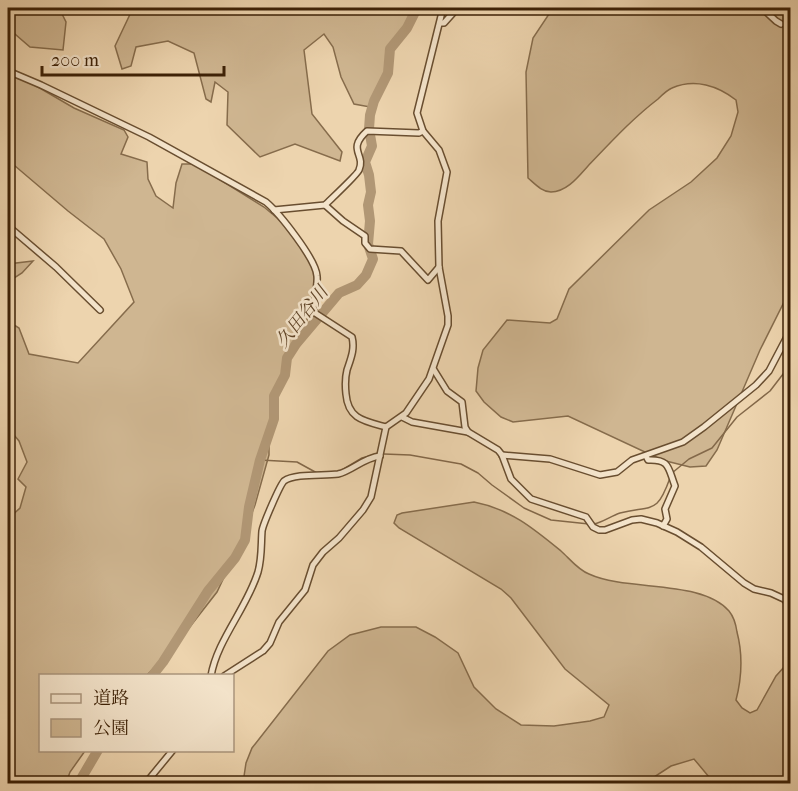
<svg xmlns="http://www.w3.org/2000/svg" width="798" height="791" font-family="'IM FELL French Canon','Noto Serif JP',serif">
	<rect width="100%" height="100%" fill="#edd4ae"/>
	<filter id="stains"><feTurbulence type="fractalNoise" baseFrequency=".00333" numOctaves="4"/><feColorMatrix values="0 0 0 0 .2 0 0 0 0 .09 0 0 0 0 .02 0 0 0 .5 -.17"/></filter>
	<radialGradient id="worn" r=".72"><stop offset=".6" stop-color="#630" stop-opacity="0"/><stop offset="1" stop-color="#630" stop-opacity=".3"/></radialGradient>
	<g fill="#cfb691" stroke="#866c4c" stroke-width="1.5">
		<polygon points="16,8 59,8 66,22 63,50 30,47 8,28"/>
		<polygon points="133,8 415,8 411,17 390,45 387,81 370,107 354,104 341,77 333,47 324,34 304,50 312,114 342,152 340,161 295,144 260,157 227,125 228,92 215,82 211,102 206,99 194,53 168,41 136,47 131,66 122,69 115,46"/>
		<path d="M553,8H790V290L760,350L717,450L706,466L690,467L662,460L568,416L513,422L501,417L484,402L476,391L478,368L483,350L507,320L550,323L557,319L569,289L649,210L691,182L717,158L731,136L738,112L736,100C718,86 695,78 672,88C667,90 662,95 658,99C632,119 611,142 588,166C579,176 567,192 551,192C542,192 535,184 528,178L526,72L533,38Z"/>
		<polygon points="8,75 26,80 74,108 124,130 128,137 121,154 147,162 148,179 156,196 173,208 176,183 182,164 195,164 264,207 289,228 314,269 315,281 305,330 289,353 283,376 271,398 272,414 269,430 269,455 255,505 242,539 217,592 171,651 147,675 40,676 40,750 85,751 70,772 66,783 8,783 8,519 20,508 26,487 18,479 27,462 19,441 8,428 8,321 19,328 29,354 78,363 134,302 121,269 104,239 68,211 8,160"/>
		<polygon points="33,261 22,273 8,282 8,264"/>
		<path d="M474,502C510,509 533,528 561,551C569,558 578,570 589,574C628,592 701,579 729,611C734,617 736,625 737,632C743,655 742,677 736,700L742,708L750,713L757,710L776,676L785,666L790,669V783H714L694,759L671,766L645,783H243L246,763L252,748L328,651L350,635L381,627H416L435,637L458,653L474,687L496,709L521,725L554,726L590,721L604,717L609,705L565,669L511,598L501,589L399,528L394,523L397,515L402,513Z"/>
	</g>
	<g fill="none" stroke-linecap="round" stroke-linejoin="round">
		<g stroke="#836849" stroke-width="1.5">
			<polyline points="384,454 410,455 461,464 478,473 492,485 524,508 551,520 589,524"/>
			<polyline points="260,460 297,462 317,473"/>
			<polyline points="342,470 362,458 373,455"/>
			<polyline points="672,473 689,459 712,448 737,417 770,391 790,365"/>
			<path d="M594,524C603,522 611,516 620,513C654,505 657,514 670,478"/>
		</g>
		<g stroke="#b19775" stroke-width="10">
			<polyline points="152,676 163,662 208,591 235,558 245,540 249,507 260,460 274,419 274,396 285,375 287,358 296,344 339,293 357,285 366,275 373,259 368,244 370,221 368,205 371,192 369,175 365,162 372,146 369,129 370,115 374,101 388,73 390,49 407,28 417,8"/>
			<polyline points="78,784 98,750"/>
		</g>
		<defs>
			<g id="minor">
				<polyline points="762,8 776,21 781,24"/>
				<polyline points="440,23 444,23 453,13 455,8"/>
				<path d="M8,71L41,85L149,137L266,202C279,213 316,259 317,276C318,286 314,298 313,309L315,313L352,337C355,349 351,358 347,370C345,378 345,385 346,394C348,419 364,421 386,427"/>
				<polyline points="325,205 343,221 365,236 365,243 370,249 401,251 428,280 439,267"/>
				<path d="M274,210L325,205C331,199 358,174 359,170C366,154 346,150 367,131L419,133L423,131"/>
				<polyline points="8,226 56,267 100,310"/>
				<polyline points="434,370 447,391 462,402 465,427 468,432"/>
				<polyline points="402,417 412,422 468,432 498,450 502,455 511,479 531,499 586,517 593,527 599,530 605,530 632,520 641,519 657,523 677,532 701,547 744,583 754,589 771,593 784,599 790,606"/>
				<polyline points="502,455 550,459 600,475 617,472 632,460 683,442 704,427 756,385 769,371 790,331"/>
				<path d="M646,456L648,460C670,459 668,468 675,486L665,509L667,519L663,526"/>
				<path d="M211,676C217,640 247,608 258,572C262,558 261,544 262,531C263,524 280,485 284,481C295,473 324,476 338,474C352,471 363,458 380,456"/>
				<polyline points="224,676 263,651 270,643 279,622 305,590 313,565 323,552 339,538 363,510 371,497 386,427 406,413 429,379 448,325 448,316 439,267 438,221 447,172 439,150 423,131 417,113 443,8"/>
				<polyline points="145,784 173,750"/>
			</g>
		</defs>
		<use href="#minor" stroke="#694e30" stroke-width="8"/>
		<use href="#minor" stroke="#f3e3ca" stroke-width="5"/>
	</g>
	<g text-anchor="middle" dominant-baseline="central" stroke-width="5" stroke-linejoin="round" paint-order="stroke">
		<g font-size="18" font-style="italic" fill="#604427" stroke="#f3e3ca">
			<text transform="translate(302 317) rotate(-52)">久田谷川</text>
		</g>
	</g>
	<rect width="798" height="791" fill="none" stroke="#edd4ae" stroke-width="30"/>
	<rect x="9" y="9" width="780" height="773" fill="none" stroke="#3d2106" stroke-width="3"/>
	<rect x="15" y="15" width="768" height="761" fill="none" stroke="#3d2106" stroke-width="1.5"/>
	<rect x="39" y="674" width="195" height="78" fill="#f3e3ca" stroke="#aa957c" stroke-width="1.5"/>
	<rect x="51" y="694" width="30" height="9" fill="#f3e3ca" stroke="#aa957c" stroke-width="1.5"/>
	<text x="93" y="704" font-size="18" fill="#3d2106">道路</text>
	<rect x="51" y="719" width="30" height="18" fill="#cfb691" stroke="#aa957c" stroke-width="1.5"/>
	<text x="93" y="734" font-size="18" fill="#3d2106">公園</text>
	<path d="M42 66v9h182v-9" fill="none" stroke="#3d2106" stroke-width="3"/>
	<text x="51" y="66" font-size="18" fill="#3d2106" stroke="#f3e3ca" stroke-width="4.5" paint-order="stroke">200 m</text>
	<rect width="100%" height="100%" filter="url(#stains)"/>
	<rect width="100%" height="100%" fill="url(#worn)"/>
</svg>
